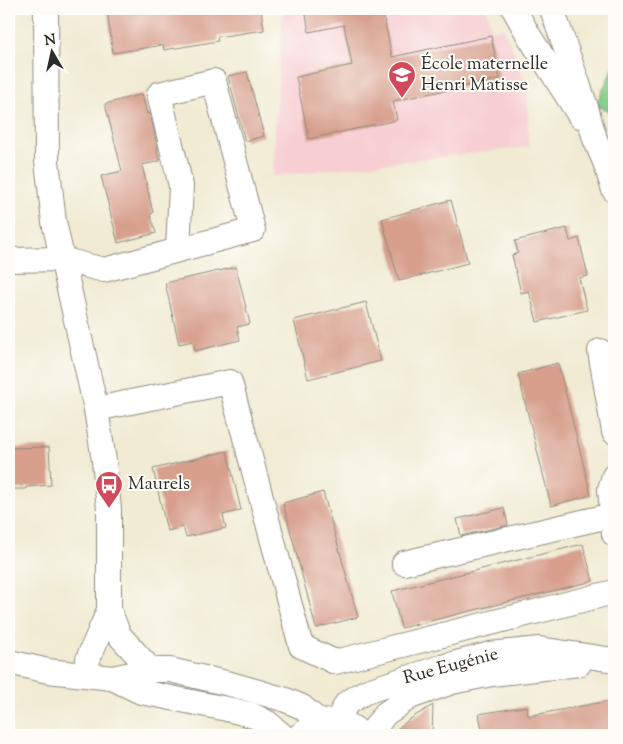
<svg xmlns="http://www.w3.org/2000/svg" width="623" height="744" font-family="'Sorts Mill Goudy',serif">
	<rect width="100%" height="100%" fill="#fdfcf7"/>
	<filter id="ink" filterUnits="userSpaceOnUse"><feTurbulence type="fractalNoise" baseFrequency=".02" numOctaves="2"/><feDisplacementMap in="SourceGraphic" scale="10" xChannelSelector="R" yChannelSelector="G"/><feConvolveMatrix kernelMatrix="1 2 1 2 8 2 1 2 1" color-interpolation-filters="sRGB"/></filter>
	<filter id="wash" filterUnits="userSpaceOnUse"><feTurbulence type="fractalNoise" baseFrequency=".0096" numOctaves="4" result="noise"/><feDisplacementMap in="SourceGraphic" scale="20" xChannelSelector="R" yChannelSelector="G"/><feGaussianBlur stdDeviation="1.12" result="paint"/><feColorMatrix in="noise" values="0 0 0 0 0 0 0 0 0 0 0 0 0 0 0 0 0 1.4 0 .05"/><feComposite in="paint" operator="in"/></filter>
	<g filter="url(#wash)">
		<rect width="100%" height="100%" fill="#f1ebd3"/>
		<polygon fill="#f7cfd3" points="283,9 487,9 491,30 504,28 527,85 529,147 273,176 276,112"/>
		<polygon fill="#81cc89" stroke="#567c5a" points="614,66 614,113 596,105"/>
		<g id="blocks">
			<g fill="#d79f8c">
				<polygon points="107,9 261,9 264,30 217,37 218,41 164,50 163,45 113,53"/>
				<polygon points="305,9 382,9 392,57 491,36 500,79 393,101 397,120 309,139 296,77 352,65 344,25 309,32"/>
				<polygon points="247,72 264,136 245,141 228,76"/>
				<polygon points="142,94 147,114 150,113 158,150 157,151 160,161 142,165 153,213 150,214 156,233 118,243 101,176 122,171 105,104"/>
				<polygon points="451,200 468,263 399,281 382,219"/>
				<polygon points="567,228 570,241 579,238 588,276 579,278 587,310 537,322 529,291 521,293 512,255 518,253 515,241"/>
				<polygon points="236,267 250,324 237,327 240,340 195,351 193,341 179,344 165,283"/>
				<polygon points="366,302 381,361 308,379 294,320"/>
				<polygon points="558,363 591,495 551,506 518,374"/>
				<polygon points="49,447 51,485 26,487 26,489 9,489 9,448"/>
				<polygon points="227,451 241,510 223,515 226,528 186,537 183,527 167,531 153,469"/>
				<polygon points="323,492 358,617 316,628 283,503"/>
				<polygon points="504,508 508,525 461,536 457,519"/>
				<polygon points="583,544 593,581 401,628 392,591"/>
				<polygon points="614,700 614,735 483,735 479,714 527,706 528,716"/>
				<polygon points="433,705 432,735 389,735 410,719"/>
			</g>
		</g>
	</g>
	<g filter="url(#ink)">
		<use href="#blocks" fill-opacity="0" stroke="#8e8b7f" stroke-width="1"/>
		<g fill="none" stroke-linecap="round" stroke-linejoin="round">
			<defs>
				<g id="minor">
					<polyline points="46,9 47,161 54,222 96,409 104,461 109,509 109,610 88,659 86,675"/>
					<polyline points="514,9 529,36 580,116"/>
					<polyline points="552,9 585,104 595,139 605,162 614,190"/>
					<polyline points="9,260 61,259 104,270 253,230 214,81 159,94 181,186 178,250"/>
					<polyline points="600,351 614,432"/>
					<polyline points="96,409 230,382 301,646 335,662 614,592"/>
					<polyline points="614,476 610,489 614,534"/>
					<polyline points="404,563 613,515"/>
					<polyline points="109,610 119,635 151,670"/>
					<polyline points="9,662 48,671 112,678 151,670 170,670 234,685 286,700 302,707 321,723"/>
					<polyline points="112,678 141,692 227,709 252,715 268,723 282,735"/>
					<polyline points="336,722 347,703 365,692 441,667 490,654 539,649 614,660"/>
					<path d="M300,735C321,718 341,715 362,735"/>
					<polyline points="370,735 385,714 410,697 452,682 492,674 579,664"/>
				</g>
			</defs>
			<use href="#minor" stroke="#8e8b7f" stroke-width="26"/>
			<use href="#minor" stroke="#fff" stroke-width="24"/>
		</g>
	</g>
	<defs>
		<symbol id="school-pin" viewBox="-11 -11 22 30"><path d="M0 17L-7.5 6A9.5 9.5 0 1 1 7.5 6Z" fill="#d1495b" stroke="#fdfcf7"/><path d="M0-5L7-2L0 1L-7-2ZM-4 1L0 2.5L4 1V4Q0 6-4 4Z" fill="#fff"/></symbol>
		<symbol id="bus-pin" viewBox="-11 -11 22 30"><path d="M0 17L-7.5 6A9.5 9.5 0 1 1 7.5 6Z" fill="#d1495b" stroke="#fdfcf7"/><path d="M-5-6H5V4H4V6H2V4H-2V6H-4V4H-5ZM-3.5-4V0h7V-4ZM-3.5 1.2v1.5H-2V1.2ZM2 1.2v1.5H3.5V1.2Z" fill="#fff"/></symbol>
	</defs>
	<g fill-rule="evenodd">
		<use href="#school-pin" x="386" y="59" width="32" height="43"/>
		<use href="#bus-pin" x="93" y="469" width="32" height="43"/>
	</g>
	<g text-anchor="middle" dominant-baseline="central" stroke-width="4" stroke-linejoin="round" paint-order="stroke">
		<g font-size="18" fill="#2b2b2b" stroke="#fdfcf7" text-anchor="start">
			<text x="421" y="65">École maternelle<tspan x="421" dy="21">Henri Matisse</tspan></text>
			<text x="128" y="485">Maurels</text>
		</g>
		<g font-size="18" fill="#2b2b2b" stroke="#fdfcf7">
			<text transform="translate(451 667) rotate(-15)">Rue Eugénie</text>
		</g>
	</g>
	<rect width="623" height="744" fill="none" stroke="#fdfcf7" stroke-width="30"/>
	<g transform="translate(52 52) rotate(351)" stroke="#fdfcf7" stroke-width="4" paint-order="stroke">
	<path d="M0-4L9 19L0 12L-9 19Z" fill="#2b2b2b"/>
	<text y="-8" font-size="14" font-weight="bold" text-anchor="middle" fill="#2b2b2b">N</text>
	</g>
</svg>
